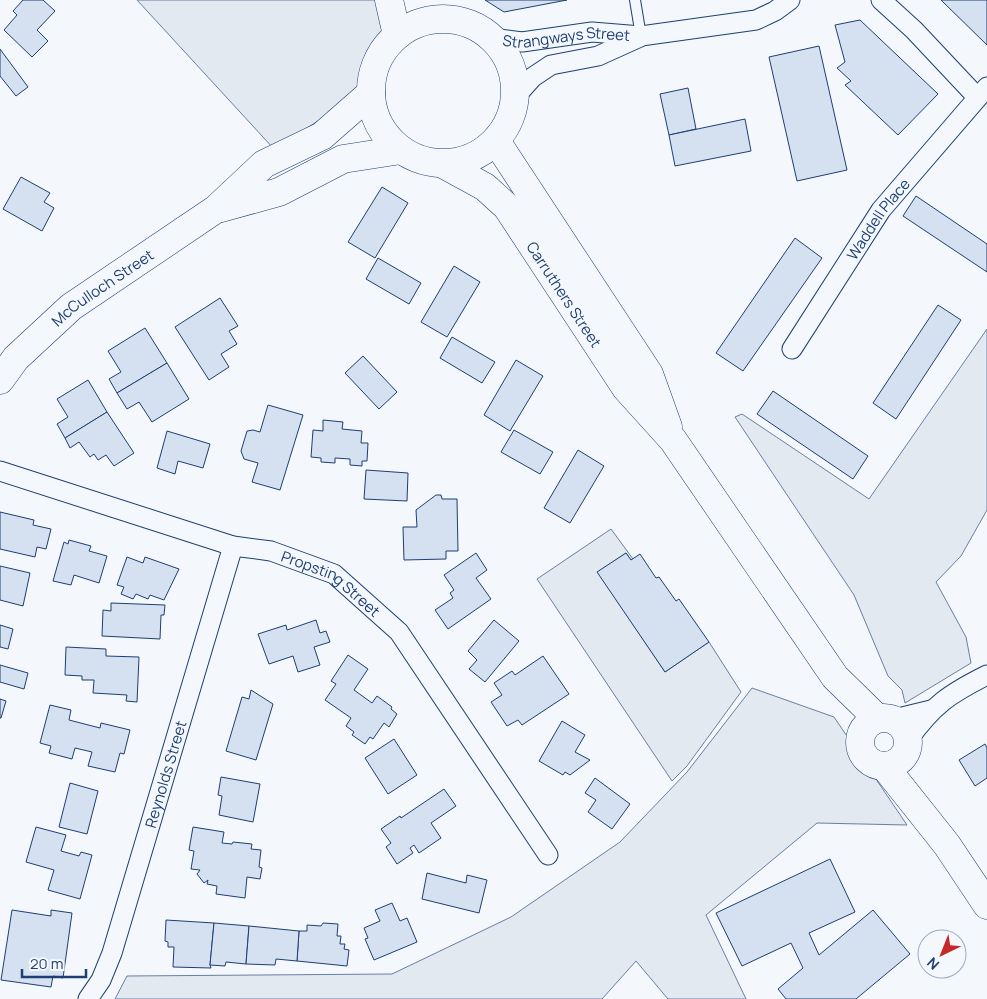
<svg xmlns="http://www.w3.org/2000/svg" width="987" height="999" font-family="Manrope,sans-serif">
	<rect width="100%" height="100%" fill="#f4f7fb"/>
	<g fill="#e3e9f0" stroke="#687fa3">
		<polygon points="137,0 377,0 383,31 360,94 274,149"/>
		<polygon points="987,329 987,510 961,556 936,582 966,637 971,663 905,703 902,690 888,676 854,595 735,417 742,414 869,499"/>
		<polygon points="611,529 633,559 631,560 626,553 598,572 665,672 709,642 741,692 687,766 672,781 537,579"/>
		<polygon points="752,688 834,717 907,825 817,823 706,915 746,999 668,999 636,961 602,999 115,999 127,976 392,974 511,917 620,842 687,772"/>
	</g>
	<g fill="#d5e0f0" stroke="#1d3f73">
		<polygon points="23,0 43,0 55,11 37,30 48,41 32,57 4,30 17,15 13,11"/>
		<polygon points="485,0 567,0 504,12"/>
		<polygon points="941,0 987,0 987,45"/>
		<polygon points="860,20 938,94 898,135 845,85 851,81 837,68 845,62 835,25"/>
		<polygon points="819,46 847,170 797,181 769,57"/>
		<polygon points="0,49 28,87 16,96 0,76"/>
		<polygon points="688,88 696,129 669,135 660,94"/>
		<polygon points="745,119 751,151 675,166 669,135"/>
		<polygon points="21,177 50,193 44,202 54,208 42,231 3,209"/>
		<polygon points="382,187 408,203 375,258 348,242"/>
		<polygon points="916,196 987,244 987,272 903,216"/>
		<polygon points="795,238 822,258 743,371 716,353"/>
		<polygon points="378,258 421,283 409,304 366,279"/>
		<polygon points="454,266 480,282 447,337 421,322"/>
		<polygon points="220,298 238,326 229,331 237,344 221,354 229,367 209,380 175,327"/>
		<polygon points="938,305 961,320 896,419 873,403"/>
		<polygon points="145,328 167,363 117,393 109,379 121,372 108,351"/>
		<polygon points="452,337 495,362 482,383 440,358"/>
		<polygon points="363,356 397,392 379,409 345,373"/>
		<polygon points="516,360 543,376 510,431 484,415"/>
		<polygon points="167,363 189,399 152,422 139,402 127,409 117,393"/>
		<polygon points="88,380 107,412 65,438 57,424 68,417 57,399"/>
		<polygon points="773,391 868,456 853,479 757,414"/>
		<polygon points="268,405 303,415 280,490 252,482 258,463 244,459 241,451 247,431 253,430 260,432"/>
		<polygon points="107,412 134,453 114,466 106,455 98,460 94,454 90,457 79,442 70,448 65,438"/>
		<polygon points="323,420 343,422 342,429 362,431 361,443 368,443 367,461 362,461 362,466 350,465 350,459 335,458 335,463 321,462 321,458 311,457 313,430 323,431"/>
		<polygon points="514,430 553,452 540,474 501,452"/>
		<polygon points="167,431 210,444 203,468 178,461 175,474 157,468"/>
		<polygon points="578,450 604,466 570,523 544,508"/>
		<polygon points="366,470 408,473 407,501 364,499"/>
		<polygon points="436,495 441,495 442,499 457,499 458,551 446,551 446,559 404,560 403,527 417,527 416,510"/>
		<polygon points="0,512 34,520 33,525 51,529 46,549 37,547 35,557 0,549"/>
		<polygon points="69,540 91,546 89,551 107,556 99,583 74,575 71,585 53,581 64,542 68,544"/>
		<polygon points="476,553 487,570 476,578 491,599 448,629 435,610 453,598 450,593 454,590 444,575"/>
		<polygon points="626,553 631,560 640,554 656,578 659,577 676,601 679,599 709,642 665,672 597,572"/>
		<polygon points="127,557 143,563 145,557 179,569 164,600 150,595 148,599 136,594 133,599 121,594 124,587 117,585"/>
		<polygon points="0,566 30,573 23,606 0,600"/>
		<polygon points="111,603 165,605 164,615 161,615 160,639 102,636 103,610 111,611"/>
		<polygon points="316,620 320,633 326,631 330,642 314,647 320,665 298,672 293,656 269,664 258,634 286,625 287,630"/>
		<polygon points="494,620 519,641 485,682 469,669 477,660 468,651"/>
		<polygon points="0,625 13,629 8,649 0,647"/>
		<polygon points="66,647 106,649 106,656 139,657 137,702 126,701 127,695 93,693 94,680 82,680 82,676 65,675"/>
		<polygon points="348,655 368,669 354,690 372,703 377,696 392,707 391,709 397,714 389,727 384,723 373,739 370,737 365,744 352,735 354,732 346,726 351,718 325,700 336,684 331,681"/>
		<polygon points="543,656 569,694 522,725 518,720 507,726 491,702 502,695 494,683 512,671 515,675"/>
		<polygon points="0,665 28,673 24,689 0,682"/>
		<polygon points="251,690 273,704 256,760 226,751 242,697 249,699"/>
		<polygon points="0,699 6,701 1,718 0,718"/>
		<polygon points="50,705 71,710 69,720 100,728 101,723 130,730 124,754 120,753 115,772 88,766 92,752 75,748 72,759 49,753 51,746 40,743"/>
		<polygon points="562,721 585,735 575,752 590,760 570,775 565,772 563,775 539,761"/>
		<polygon points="394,739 417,775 388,794 365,758"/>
		<polygon points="985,744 987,748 987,778 975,786 959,760"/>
		<polygon points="221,777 260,784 253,822 219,815 222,796 218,795"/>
		<polygon points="595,778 630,804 612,829 588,812 596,800 585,793"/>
		<polygon points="70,783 98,791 87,834 59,827"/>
		<polygon points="444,789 456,806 431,823 441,838 419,853 414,845 410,848 413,853 397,864 386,847 391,843 381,829 400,816 401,818"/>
		<polygon points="36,827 66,835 61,851 79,856 81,852 92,855 80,899 48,890 54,870 26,862"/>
		<polygon points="193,827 224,832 222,843 232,844 233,842 252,844 251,849 261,850 259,867 262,868 260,879 247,877 245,898 216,894 217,886 207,884 208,880 204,883 197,874 200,870 191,869 194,851 189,850"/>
		<polygon points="830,859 855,912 809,933 819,955 873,910 910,954 856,999 786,999 778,989 803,968 791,943 742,966 716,913"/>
		<polygon points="427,873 466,883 467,875 487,880 479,913 422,899"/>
		<polygon points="392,903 400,921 407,918 417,942 374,960 365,939 368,938 364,928 380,921 375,910"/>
		<polygon points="12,910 51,916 51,910 72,913 63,978 53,976 51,987 1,980"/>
		<polygon points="166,920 214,923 210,965 211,968 173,967 174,947 168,947 168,942 165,941"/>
		<polygon points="214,923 249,926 246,964 226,962 225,966 210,965"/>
		<polygon points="323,923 338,924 337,936 341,936 340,944 345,944 344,949 349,950 347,966 297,961 299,931 307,931 307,925 321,926"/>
		<polygon points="249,926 299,931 297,961 276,959 275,965 246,964"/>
	</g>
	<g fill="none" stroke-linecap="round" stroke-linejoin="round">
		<defs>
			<polyline id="lane" points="635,0 641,36"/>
			<g id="street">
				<polyline points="881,0 914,30 977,97"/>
				<path id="s1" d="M491,38L522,42L592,32L641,36L756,20L775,11L790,0"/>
				<polyline points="516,96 533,77 551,65 598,56 640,37"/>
				<path id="s2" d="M792,349L881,210L987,87"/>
				<path id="s3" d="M0,471L233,546L271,551L334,574L399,632L548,855"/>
				<polyline points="894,719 931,710"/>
				<path d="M908,740C933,705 949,694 987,675"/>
				<path id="s4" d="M88,999L101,980L112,953L233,546"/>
			</g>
			<g id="secondary">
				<polyline points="389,0 397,35"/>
				<circle cx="443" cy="91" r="72"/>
				<polyline points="496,141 649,374 668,427"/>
				<path id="s5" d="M443,164L485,187L507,207L626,388L673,440L835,677L877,718"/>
				<polyline points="221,208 279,192 343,159 401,150"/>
				<path id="s6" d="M0,380L16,358L71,307L216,209L264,164L322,136L371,93"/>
				<circle cx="884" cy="742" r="24"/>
				<polyline points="885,767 947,845 987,905"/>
			</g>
		</defs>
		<use href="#lane" stroke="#1d3f73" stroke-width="12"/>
		<use href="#street" stroke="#1d3f73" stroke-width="21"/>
		<use href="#secondary" stroke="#1d3f73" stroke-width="29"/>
		<use href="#lane" stroke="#f4f7fb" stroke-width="10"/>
		<use href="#street" stroke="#f4f7fb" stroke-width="19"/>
		<use href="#secondary" stroke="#f4f7fb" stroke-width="28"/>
	</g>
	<g text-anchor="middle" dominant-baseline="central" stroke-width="4" stroke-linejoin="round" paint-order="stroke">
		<g font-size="15" fill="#1d3f73" stroke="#f4f7fb">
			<text stroke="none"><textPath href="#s1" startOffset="76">Strangways Street</textPath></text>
			<text stroke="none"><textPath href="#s2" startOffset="156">Waddell Place</textPath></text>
			<text stroke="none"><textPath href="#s6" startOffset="139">McCulloch Street</textPath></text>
			<text stroke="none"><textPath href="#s5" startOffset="182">Carruthers Street</textPath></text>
			<text stroke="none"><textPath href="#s3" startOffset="352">Propsting Street</textPath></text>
			<text stroke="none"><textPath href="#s4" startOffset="239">Reynolds Street</textPath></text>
		</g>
	</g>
	<g transform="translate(942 954) rotate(223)"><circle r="24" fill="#f4f7fb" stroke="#9eadc5"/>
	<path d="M0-4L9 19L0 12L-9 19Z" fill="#c62828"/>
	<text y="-8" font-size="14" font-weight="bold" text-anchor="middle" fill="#1d3f73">N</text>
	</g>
	<path d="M22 969v8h64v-8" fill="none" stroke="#1d3f73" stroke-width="2.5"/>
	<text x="30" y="969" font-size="15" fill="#1d3f73" stroke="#f4f7fb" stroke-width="4" paint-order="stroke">20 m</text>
</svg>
